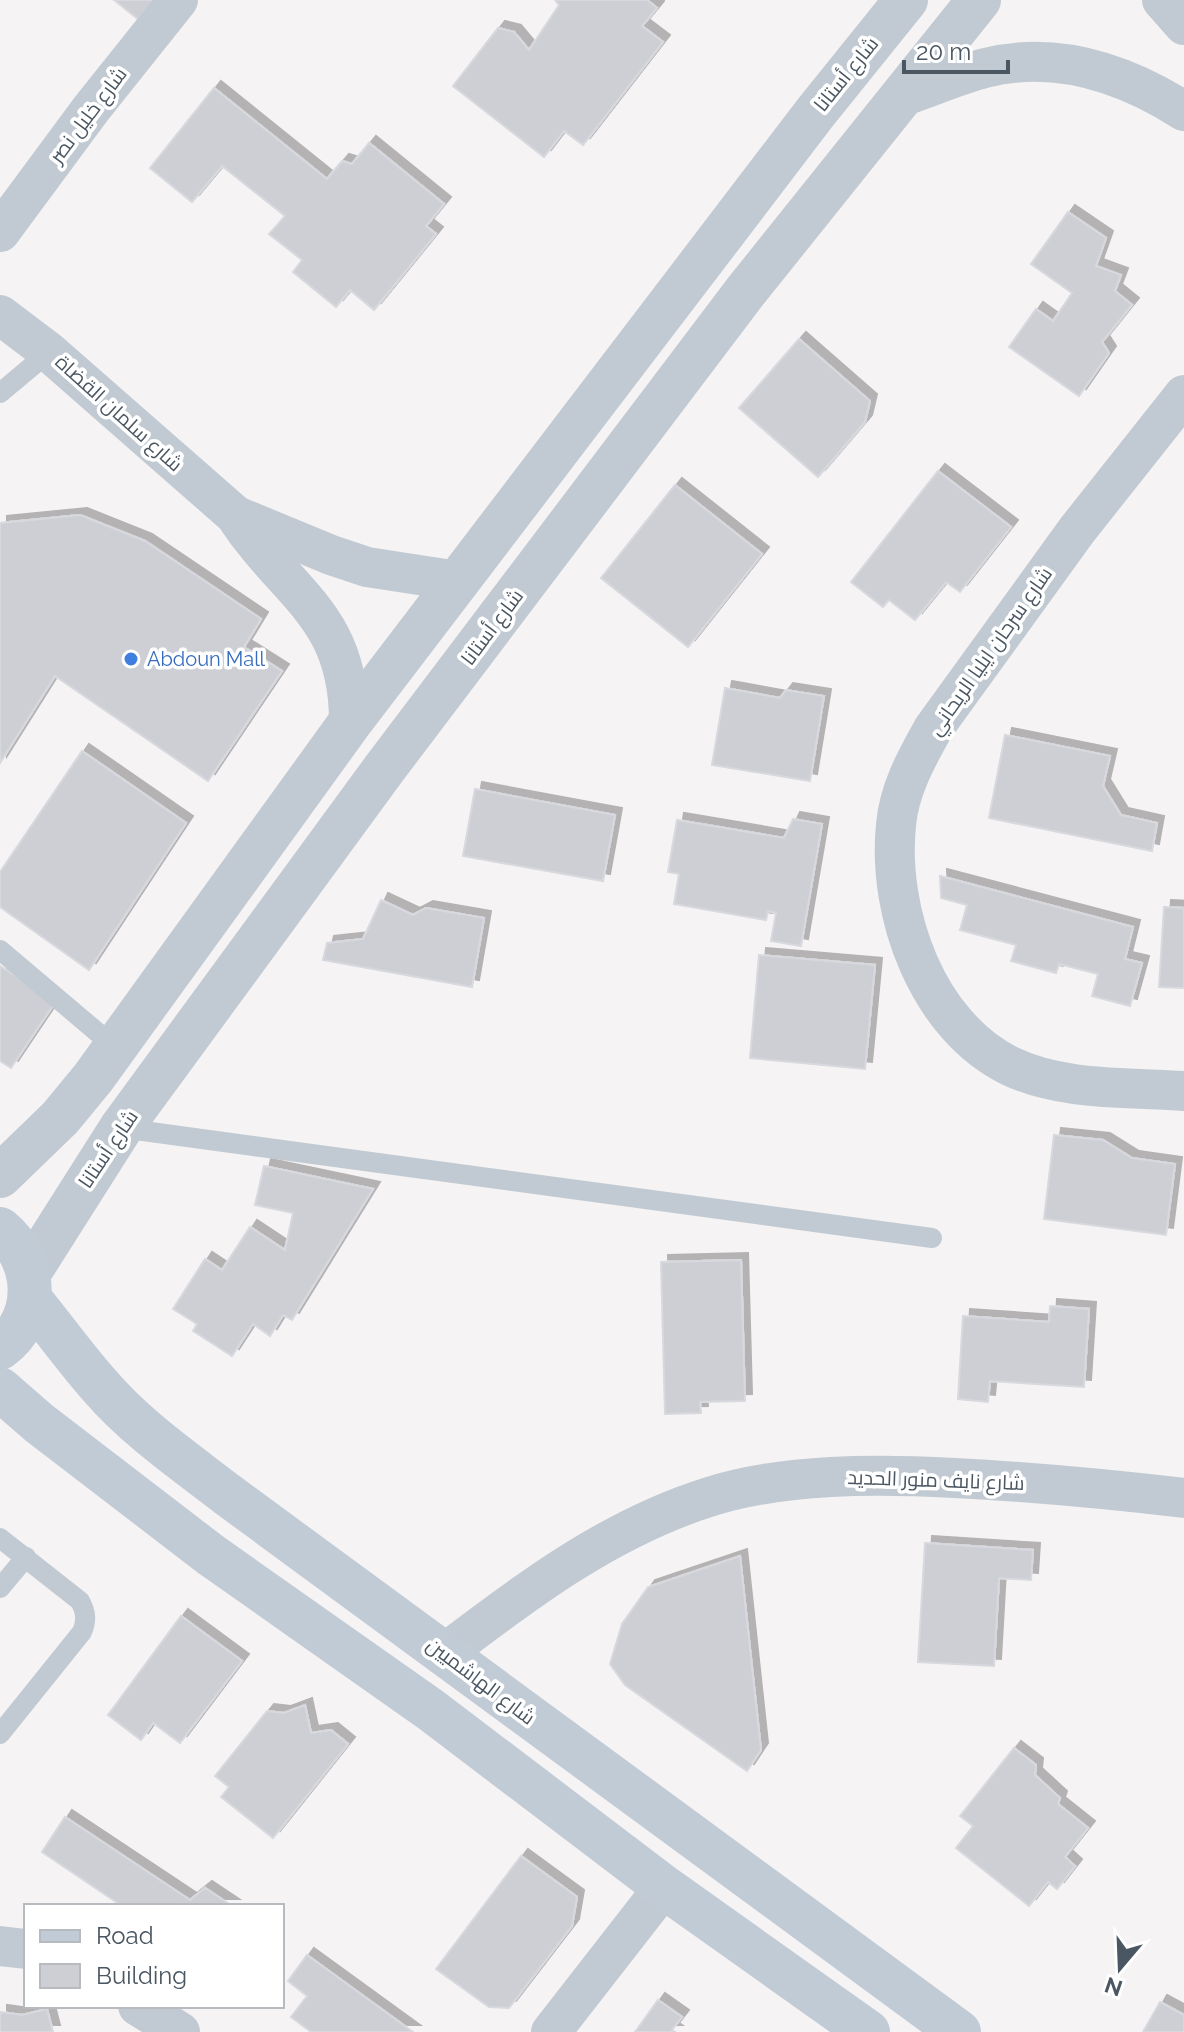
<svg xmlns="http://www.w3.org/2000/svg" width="1184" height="2032" font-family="Raleway,Cairo,sans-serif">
	<defs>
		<filter id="shadow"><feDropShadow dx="7" dy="-7" stdDeviation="0" flood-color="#0004"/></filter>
	</defs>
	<rect width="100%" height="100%" fill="#f5f3f3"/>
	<g fill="#cdcfd5" stroke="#d7d9de" stroke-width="2" filter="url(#shadow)">
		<polygon points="114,0 154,0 138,19"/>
		<polygon points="555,0 647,0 657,8 642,26 663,42 583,145 564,131 544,157 453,86 498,28 514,32 529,50 559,5"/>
		<polygon points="214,88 327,179 342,161 352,164 369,143 444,204 426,226 436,234 374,310 350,290 336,307 293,272 302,260 269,234 285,216 222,166 192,202 150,168"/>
		<polygon points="1068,212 1106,238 1096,266 1121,275 1115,291 1132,305 1102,342 1109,353 1079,396 1009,347 1036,309 1053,321 1072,293 1031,264"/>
		<polygon points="799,339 870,401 865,422 818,477 739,408"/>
		<polygon points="938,471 1011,527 960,592 946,582 915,620 889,600 883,607 851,582"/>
		<polygon points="675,485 762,554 688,647 601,578"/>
		<polygon points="80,515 145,541 261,619 244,647 282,671 208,781 55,676 0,763 0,523"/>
		<polygon points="725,688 780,698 786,690 824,696 810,781 712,765"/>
		<polygon points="1005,735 1110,756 1103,786 1121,815 1157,823 1152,851 989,818"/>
		<polygon points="82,751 186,823 89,970 0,907 0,872"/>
		<polygon points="475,789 615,815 603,881 463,856"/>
		<polygon points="793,819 822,824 801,946 771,941 776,913 768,911 766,920 674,904 679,874 668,872 677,820 784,838"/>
		<polygon points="940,876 1133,927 1125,959 1142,963 1130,1006 1092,996 1098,974 1059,964 1056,973 1011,961 1016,945 960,930 967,905 941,898"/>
		<polygon points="381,900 413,915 426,908 484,918 472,987 323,960 327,943 363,939"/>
		<polygon points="1164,907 1184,908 1184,988 1159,987"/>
		<polygon points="759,955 875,965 865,1069 750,1058"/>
		<polygon points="0,966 56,1001 11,1068 0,1061"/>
		<polygon points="1054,1135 1103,1140 1132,1158 1175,1164 1166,1235 1044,1219"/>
		<polygon points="264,1166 373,1189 292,1320 283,1315 270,1336 253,1324 232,1356 193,1331 197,1324 173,1309 205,1259 222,1270 250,1227 285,1250 293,1213 255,1205"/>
		<polygon points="741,1260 745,1401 700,1402 701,1413 665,1414 661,1262"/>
		<polygon points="1050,1306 1089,1309 1084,1387 990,1381 988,1402 958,1399 963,1316 1049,1322"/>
		<polygon points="925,1543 1033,1550 1031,1580 999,1578 994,1666 918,1662"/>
		<polygon points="740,1556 761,1750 747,1771 625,1685 610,1664 622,1624 648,1587"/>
		<polygon points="181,1616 242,1661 180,1743 153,1723 141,1740 108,1715"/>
		<polygon points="305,1705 311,1733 331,1730 348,1744 273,1838 221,1797 229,1787 215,1776 267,1711 284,1713"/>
		<polygon points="1014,1748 1036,1765 1035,1775 1060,1798 1058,1804 1088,1828 1065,1857 1075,1866 1057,1889 1048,1882 1029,1906 956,1848 973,1826 960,1816"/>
		<polygon points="65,1817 190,1900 205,1888 232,1906 122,1906 42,1852"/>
		<polygon points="521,1856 577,1897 572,1926 509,2008 489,2007 436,1969"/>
		<polygon points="307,1955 413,2032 311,2032 291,2017 307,1996 288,1981"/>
		<polygon points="658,2000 682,2017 672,2030 675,2032 635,2032"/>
		<polygon points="1160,2002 1184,2015 1184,2032 1143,2032"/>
		<polygon points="47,2009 53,2032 0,2032 0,2012 22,2015"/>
	</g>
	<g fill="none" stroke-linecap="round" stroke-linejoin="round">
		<g stroke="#c1cad2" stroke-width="20">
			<polyline points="0,393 49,352"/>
			<polyline points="0,950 116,1048"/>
			<polyline points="121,1128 932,1238"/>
			<path d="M0,1538L80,1601C86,1612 87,1620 82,1632L0,1734"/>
			<polyline points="0,1588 26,1557"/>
		</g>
		<g stroke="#c1cad2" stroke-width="40">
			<polyline points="1162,0 1184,25"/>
			<path d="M904,96C931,87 958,75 985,68C1056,50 1124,73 1184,111"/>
			<polyline points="0,232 91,109 178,0"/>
			<path d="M0,315L49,352L235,515C287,595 350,614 349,724"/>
			<path d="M1184,395L1077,530L933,729C916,759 899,790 896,825C887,913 927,1025 1010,1066C1061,1091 1128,1087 1184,1091"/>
			<polyline points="239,517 331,555 367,567 458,581"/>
			<path d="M445,1653C526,1591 610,1528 709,1497C784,1473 877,1474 955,1478C1032,1482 1108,1489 1184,1498"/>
			<polyline points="0,1946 26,1949"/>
			<polyline points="138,2006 180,2032"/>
			<polyline points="551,2032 664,1887"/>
		</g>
		<g stroke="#c1cad2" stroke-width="44">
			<polyline points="0,1176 60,1118 93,1078 349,724 815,113 906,0"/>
			<polyline points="29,1273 121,1128 384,769 745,292 979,0"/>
		</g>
		<g stroke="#c1cbd6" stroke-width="44">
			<path d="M0,1229C38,1260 41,1318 0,1348"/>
			<path d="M30,1299C54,1328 75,1358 100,1386C136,1428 184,1461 228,1495L959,2032"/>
			<polyline points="0,1389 39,1423 211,1555 431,1710 664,1887 868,2032"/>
		</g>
	</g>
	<circle fill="#3f7fe0" stroke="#fff" stroke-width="3" cx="131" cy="659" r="8"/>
	<g text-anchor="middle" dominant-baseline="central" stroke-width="7" stroke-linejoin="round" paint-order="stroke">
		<g font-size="20" fill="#4a5661" stroke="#fff">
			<text transform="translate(846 74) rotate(-51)">شارع أستانا</text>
			<text transform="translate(88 115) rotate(-53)">شارع خليل نصر</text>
			<text transform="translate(119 413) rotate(42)">شارع سلمان القضاة</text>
			<text transform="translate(492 627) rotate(-53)">شارع أستانا</text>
			<text transform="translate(990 651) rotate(-55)">شارع سرحان ايليا الريحاني</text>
			<text transform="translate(108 1149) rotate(-56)">شارع أستانا</text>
			<text transform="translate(936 1480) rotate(2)">شارع نايف منور الحديد</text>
			<text transform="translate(481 1681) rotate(37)">شارع الهاشميين</text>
		</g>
		<g font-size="20" fill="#366cbe" stroke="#fff" text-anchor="start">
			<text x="147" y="659">Abdoun Mall</text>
		</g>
	</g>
	<rect x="24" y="1904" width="260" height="104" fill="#ffffff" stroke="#b7bbc0" stroke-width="2"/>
	<rect x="40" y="1930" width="40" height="12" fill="#c1cbd6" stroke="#b7bbc0" stroke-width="2"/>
	<text x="96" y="1944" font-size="24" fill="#4a5661">Road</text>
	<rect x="40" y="1964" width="40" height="24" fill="#cdcfd5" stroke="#b7bbc0" stroke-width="2"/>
	<text x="96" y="1984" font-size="24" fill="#4a5661">Building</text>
	<g transform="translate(1120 1968) rotate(199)" stroke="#ffffff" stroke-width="6" paint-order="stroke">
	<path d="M0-6L14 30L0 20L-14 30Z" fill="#4a5661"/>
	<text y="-12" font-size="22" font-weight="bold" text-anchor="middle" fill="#4a5661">N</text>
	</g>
	<path d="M904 60v12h104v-12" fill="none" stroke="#4a5661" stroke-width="4"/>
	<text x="916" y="60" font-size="24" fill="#4a5661" stroke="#ffffff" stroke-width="6" paint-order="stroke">20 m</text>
</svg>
